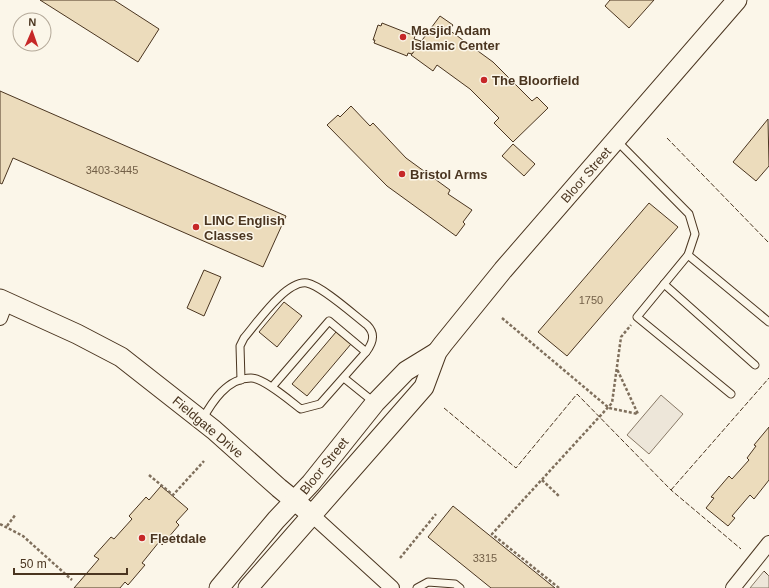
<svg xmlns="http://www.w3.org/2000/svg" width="769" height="588" font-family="Arial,sans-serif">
	<rect width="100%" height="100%" fill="#fbf6e9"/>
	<g fill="#ede6d9" stroke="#887966">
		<polygon points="661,395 683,414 649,454 627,435"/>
		<polygon points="764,571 769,576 769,588 750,588"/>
	</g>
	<g fill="#ecdcbc" stroke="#4a3520">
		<polygon points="40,0 114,0 159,29 138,62"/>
		<polygon points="610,0 654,0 629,28 605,6"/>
		<polygon points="440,16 453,25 449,30 493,62 532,101 537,97 548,108 513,142 494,123 499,118 470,89 437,65 433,71 411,55"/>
		<polygon points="382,23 415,36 414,39 421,41 412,54 408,53 407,56 374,43 375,40 373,40 378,25 381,26"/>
		<polygon points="0,91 286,216 263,267 13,158 2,184 0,183"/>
		<polygon points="351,106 370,126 373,123 406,158 450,190 448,194 472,210 463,222 465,224 456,236 387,186 327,125 338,115 340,117"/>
		<polygon points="768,119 769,166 756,181 733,162"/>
		<polygon points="513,144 535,164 524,176 502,156"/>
		<polygon points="649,203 678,227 567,356 538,332"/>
		<polygon points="204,270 221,277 204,316 187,308"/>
		<polygon points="284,302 302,316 277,347 259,332"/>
		<polygon points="336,332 351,344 307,396 292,384"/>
		<polygon points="769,427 769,480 754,499 750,495 732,516 735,518 728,526 706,508 714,498 711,497 729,476 732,479 749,460 747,458 756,446 754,445"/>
		<polygon points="161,486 188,509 176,522 179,525 162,545 159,542 142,563 145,565 128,585 125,582 120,588 74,588 99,559 94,556 111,537 114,539 132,519 129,516 146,497 149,500"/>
		<polygon points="453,506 555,588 491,588 428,537"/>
	</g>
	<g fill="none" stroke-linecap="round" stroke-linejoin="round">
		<defs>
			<g id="lane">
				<polyline points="616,140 689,214 695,234 688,255 769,322"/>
				<polyline points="688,255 637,317 731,394"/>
				<polyline points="664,284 755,365"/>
				<polyline points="344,378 375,403"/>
				<path d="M241,380L240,346L244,338C257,323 286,280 307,283C322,286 354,315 367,325C376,334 373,343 366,352"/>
				<path d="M202,420C212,402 227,378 251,378C264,378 290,401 301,409L320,404L366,352L329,321L272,387"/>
				<polyline points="417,588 428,582 455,584 460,588"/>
			</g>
			<g id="street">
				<polyline points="0,318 6,302"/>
				<polyline points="312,515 392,588"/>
				<polyline points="733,588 769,543"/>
			</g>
			<g id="secondary">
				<polyline points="0,299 77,334 121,357 214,430 279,488 312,515"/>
				<polyline points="219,588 276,520 311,483 375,403 406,371 437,352"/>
				<polyline points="248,588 424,387 437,352 443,344 503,270 737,0"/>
			</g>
		</defs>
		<use href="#lane" stroke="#4a3520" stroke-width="9"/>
		<use href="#street" stroke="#4a3520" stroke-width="16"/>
		<use href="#secondary" stroke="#4a3520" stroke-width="21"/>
		<g stroke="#7f6f5c" stroke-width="2.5" stroke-dasharray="3 2" stroke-linecap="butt">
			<polyline points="502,318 609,408 638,414 617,369"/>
			<polyline points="149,475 173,495 204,461"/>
			<polyline points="542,480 560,497"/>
			<polyline points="0,524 23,536 72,580"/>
			<polyline points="7,526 16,514"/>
			<polyline points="400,558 436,514"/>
			<polyline points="559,588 492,534 612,403 621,337 631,325"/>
		</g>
		<use href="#lane" stroke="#fbf6e9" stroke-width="7"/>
		<use href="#street" stroke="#fbf6e9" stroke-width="14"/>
		<use href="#secondary" stroke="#fbf6e9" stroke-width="19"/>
		<g stroke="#4a3520" stroke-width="1" stroke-dasharray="5 2" stroke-linecap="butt">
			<polyline points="667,138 769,243"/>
			<polyline points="444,408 516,468 577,394 671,490 741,549"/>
			<polyline points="671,490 769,378"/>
			<polyline points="764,571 769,576"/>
		</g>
	</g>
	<g fill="#c62828" stroke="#fbf6e9" stroke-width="1.5">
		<circle cx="403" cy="37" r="4"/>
		<circle cx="484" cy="80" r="4"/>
		<circle cx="402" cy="174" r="4"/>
		<circle cx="196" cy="227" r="4"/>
		<circle cx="142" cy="538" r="4"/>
	</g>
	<g text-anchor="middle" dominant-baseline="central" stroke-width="3" stroke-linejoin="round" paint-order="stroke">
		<g font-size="11" fill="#725f47">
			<text x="112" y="170">3403-3445</text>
			<text x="591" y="300">1750</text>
			<text x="485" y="558">3315</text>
		</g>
		<g font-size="13" font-weight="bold" fill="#4a3520" stroke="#fbf6e9" text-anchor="start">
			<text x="411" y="30">Masjid Adam<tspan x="411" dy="15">Islamic Center</tspan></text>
			<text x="492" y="80">The Bloorfield</text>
			<text x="410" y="174">Bristol Arms</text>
			<text x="204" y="220">LINC English<tspan x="204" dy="15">Classes</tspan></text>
			<text x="150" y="538">Fleetdale</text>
		</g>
		<g font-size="13" fill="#4a3520" stroke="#fbf6e9">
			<text transform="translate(586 175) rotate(-49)">Bloor Street</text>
			<text transform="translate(208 427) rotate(40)">Fieldgate Drive</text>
			<text transform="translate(324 466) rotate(-51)">Bloor Street</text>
		</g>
	</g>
	<g transform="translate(32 32) rotate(2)"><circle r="19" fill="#fbf6e9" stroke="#b4a999"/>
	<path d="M0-3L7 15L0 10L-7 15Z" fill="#c62828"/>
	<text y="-6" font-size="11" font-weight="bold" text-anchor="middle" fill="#4a3520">N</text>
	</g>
	<path d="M14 568v6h113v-6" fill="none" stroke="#4a3520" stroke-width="2"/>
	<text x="20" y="568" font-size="12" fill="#4a3520" stroke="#fbf6e9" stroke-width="3" paint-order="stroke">50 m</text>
</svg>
